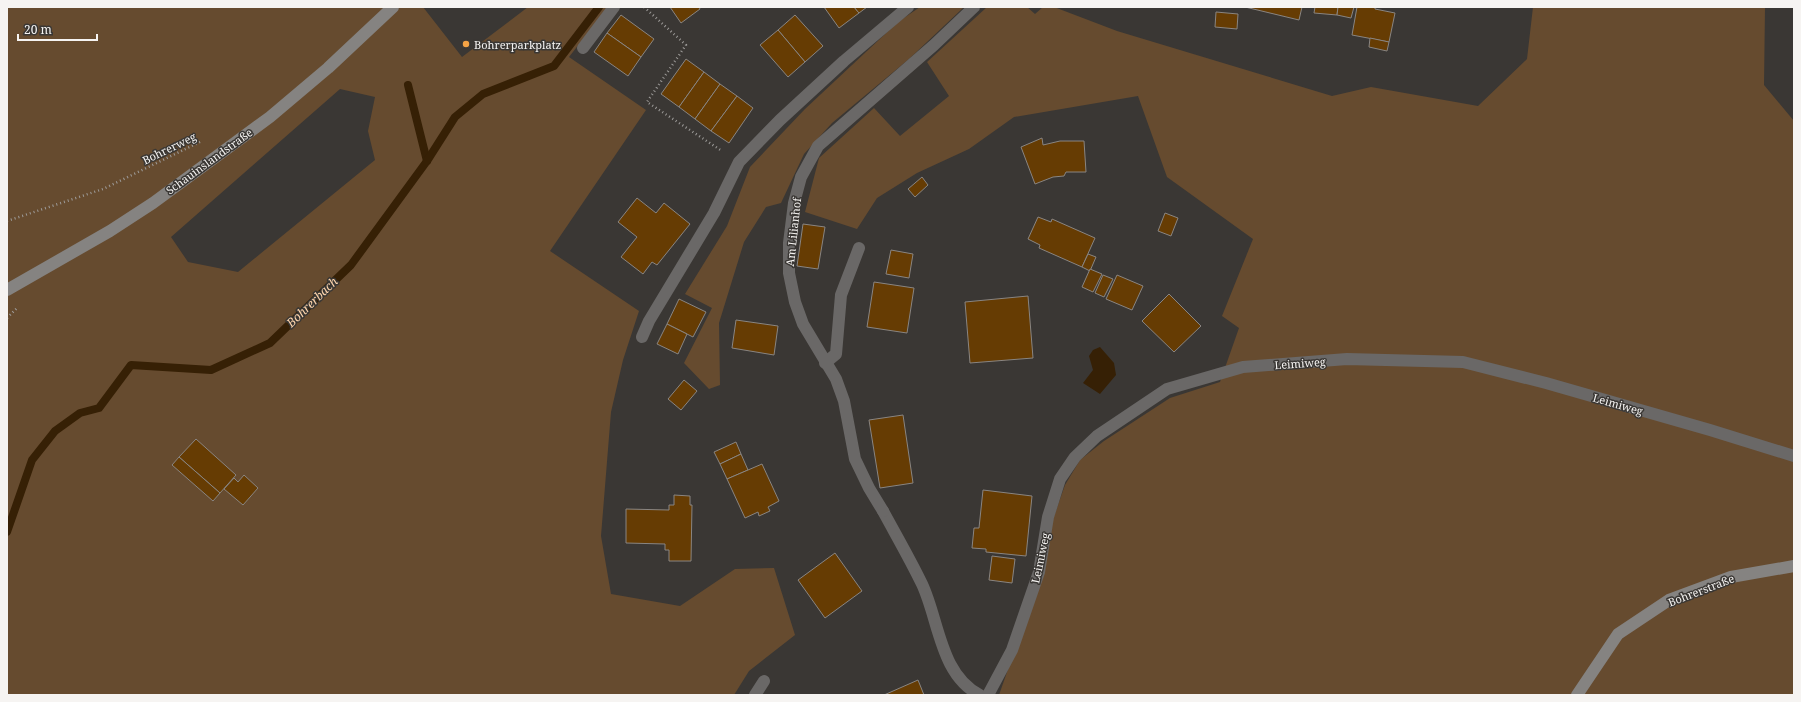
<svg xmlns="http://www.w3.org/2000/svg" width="1801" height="702" font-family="'Noto Serif',serif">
	<rect width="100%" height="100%" fill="#3a3734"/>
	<g fill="#664b2f" fill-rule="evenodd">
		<path d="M7,7H423L462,57L528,7H608L569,57L646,110L550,251L639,311L623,360L611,412L601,536L611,594L680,606L735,569L774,568L795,635L749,671L734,695H7ZM340,89L375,97L368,131L375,160L238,272L188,262L171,237Z"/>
		<polygon points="920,7 964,7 909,59 832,123 804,154 781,203 766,207 744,242 719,323 720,385 709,389 684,363 712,308 685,294 727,226 750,167 805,109 898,22"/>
		<polygon points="987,7 1027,7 1035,14 1043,7 1054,7 1117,31 1332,96 1371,87 1478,106 1527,59 1533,7 1765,7 1764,85 1794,121 1794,695 999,695 1013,655 1053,519 1065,485 1080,460 1104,441 1170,398 1220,382 1239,328 1222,316 1253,239 1167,177 1138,96 1014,117 969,149 917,173 877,198 857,229 805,212 819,158 874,108 900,136 949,96 927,62"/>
	</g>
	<polygon fill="#362005" points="1100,347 1114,363 1116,375 1100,394 1083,383 1093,370 1089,356 1093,350"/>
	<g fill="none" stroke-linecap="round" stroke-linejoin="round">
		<g stroke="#362005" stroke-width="8">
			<polyline points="408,85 427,161"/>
			<polyline points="7,532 32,460 55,431 80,413 99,408 131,365 211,370 270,343 351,265 427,161 455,117 483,94 554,66 599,7"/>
		</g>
	</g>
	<g fill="#663c03" stroke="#898582">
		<polygon points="670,7 699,7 700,9 681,23"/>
		<polygon points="824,7 854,7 859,13 839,28"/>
		<polygon points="854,7 867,7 859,13"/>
		<polygon points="1245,7 1302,7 1299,20"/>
		<polygon points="1315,7 1338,7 1337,15 1314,13"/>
		<polygon points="1338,7 1354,7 1351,18 1337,15"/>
		<polygon points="1357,7 1375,7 1375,9 1395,13 1389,42 1352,35"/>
		<polygon points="1216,12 1238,14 1237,29 1215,27"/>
		<polygon points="621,15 654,39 641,57 607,33"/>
		<polygon points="795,15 823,46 805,62 778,30"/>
		<polygon points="778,30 805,62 788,77 760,45"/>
		<polygon points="607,33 641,57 628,76 594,52"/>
		<polygon points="1370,38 1389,42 1387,51 1369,47"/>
		<polygon points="686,59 704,72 679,107 661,94"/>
		<polygon points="704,72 720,84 695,119 679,107"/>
		<polygon points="720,84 737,96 711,131 695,119"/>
		<polygon points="737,96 753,108 729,143 711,131"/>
		<polygon points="1042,138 1043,145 1060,141 1084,141 1086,172 1066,172 1064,176 1053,177 1035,184 1021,147"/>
		<polygon points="922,177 928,185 915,197 908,189"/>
		<polygon points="637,198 656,213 664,203 690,224 657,265 652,262 643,274 621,257 637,237 618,222"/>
		<polygon points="1165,213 1178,218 1171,236 1158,231"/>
		<polygon points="1038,217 1051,222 1052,219 1095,238 1082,267 1039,248 1040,245 1028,239"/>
		<polygon points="803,224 825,227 818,269 797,266"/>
		<polygon points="891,250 913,254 909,278 886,274"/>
		<polygon points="1088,254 1096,257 1090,271 1082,267"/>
		<polygon points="1090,269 1102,274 1093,292 1082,287"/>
		<polygon points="1103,275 1113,279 1104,297 1095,293"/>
		<polygon points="1117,275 1143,286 1132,310 1106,299"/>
		<polygon points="874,282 914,288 907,333 867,327"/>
		<polygon points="1169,294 1201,326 1174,352 1142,321"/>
		<polygon points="1028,296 1033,358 970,363 965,302"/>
		<polygon points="679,299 706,312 693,337 667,324"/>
		<polygon points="736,320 778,326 774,355 732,348"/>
		<polygon points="667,324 687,334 678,354 657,344"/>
		<polygon points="684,380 697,391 681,410 668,399"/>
		<polygon points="903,415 913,483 880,488 869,420"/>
		<polygon points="196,439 236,475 220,493 179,457"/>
		<polygon points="736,442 741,454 720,464 714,452"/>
		<polygon points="741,454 748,470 727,479 720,464"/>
		<polygon points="179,457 220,493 213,501 172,465"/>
		<polygon points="762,464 779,501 768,507 770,511 759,516 758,512 745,518 727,479"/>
		<polygon points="244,475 258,488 243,505 224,489 234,478 238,482"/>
		<polygon points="983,490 1032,496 1026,556 986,552 986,549 972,548 974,528 979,528"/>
		<polygon points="674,495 690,496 690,505 692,505 691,561 669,561 669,550 665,550 665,544 626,543 626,509 669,510 669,505 674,505"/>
		<polygon points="835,553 862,591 825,618 798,580"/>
		<polygon points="992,556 1015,559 1012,583 989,580"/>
		<polygon points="918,680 924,695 884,695"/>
	</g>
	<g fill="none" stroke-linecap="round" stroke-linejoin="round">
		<g stroke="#9d9b99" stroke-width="2.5" stroke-dasharray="1 3" stroke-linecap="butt">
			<polyline points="644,7 686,45 647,102 722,151"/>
			<polyline points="7,221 103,189 202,141"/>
			<polyline points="7,318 17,308"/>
		</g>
		<g stroke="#6a6867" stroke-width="12">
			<polyline points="583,48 614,7"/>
			<polyline points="825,363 836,354 841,295 859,248"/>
			<path d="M883,511C896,535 910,559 922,584C939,620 940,675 980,695"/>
			<polyline points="755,695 764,681"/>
		</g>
		<g stroke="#6a6867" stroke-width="12">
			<polyline points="642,337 649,321 714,213 739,162 780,120 844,61 908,7"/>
			<polyline points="883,511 869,488 855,459 844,401 836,379 803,324 795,302 789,273 789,243 794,203 801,177 818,146 934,45 974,7"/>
			<polyline points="988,695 1012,650 1039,572 1048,517 1060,479 1075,457 1097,436 1167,389 1243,367 1347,359 1463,362 1546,383 1710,430 1794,456"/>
		</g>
		<g stroke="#858381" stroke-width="12">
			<polyline points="7,290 110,231 153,203 270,117 328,68 393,7"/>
			<polyline points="1577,695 1618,634 1669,600 1731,577 1794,566"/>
		</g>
	</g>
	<circle fill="#f5a345" stroke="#3a3734" stroke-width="1.5" cx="466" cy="44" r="4"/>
	<g text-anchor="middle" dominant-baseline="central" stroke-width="3" stroke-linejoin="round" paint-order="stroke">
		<g font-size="11" fill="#f6f4f2" stroke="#3a3734" text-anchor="start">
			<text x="474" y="44">Bohrerparkplatz</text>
		</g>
		<g font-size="11" fill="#f6f4f2" stroke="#3a3734">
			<text transform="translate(169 148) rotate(-26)">Bohrerweg</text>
			<text transform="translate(209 161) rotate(-36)">Schauinslandstraße</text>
			<text transform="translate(793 232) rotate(-84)">Am Lilianhof</text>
			<text transform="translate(1300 363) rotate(-4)">Leimiweg</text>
			<text transform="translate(1618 404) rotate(16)">Leimiweg</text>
			<text transform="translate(1040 558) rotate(-78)">Leimiweg</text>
			<text transform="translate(1701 590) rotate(-21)">Bohrerstraße</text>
		</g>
		<g font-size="12" font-style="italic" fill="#fed5ac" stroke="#3a3734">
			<text transform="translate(312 302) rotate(-44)">Bohrerbach</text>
		</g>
	</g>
	<rect width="1801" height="702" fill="none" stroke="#f6f4f2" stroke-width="16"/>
	<path d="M18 34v6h79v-6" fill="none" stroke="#f6f4f2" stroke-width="2"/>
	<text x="24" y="34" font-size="12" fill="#f6f4f2" stroke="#3a3734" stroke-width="3" paint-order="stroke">20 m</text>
</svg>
